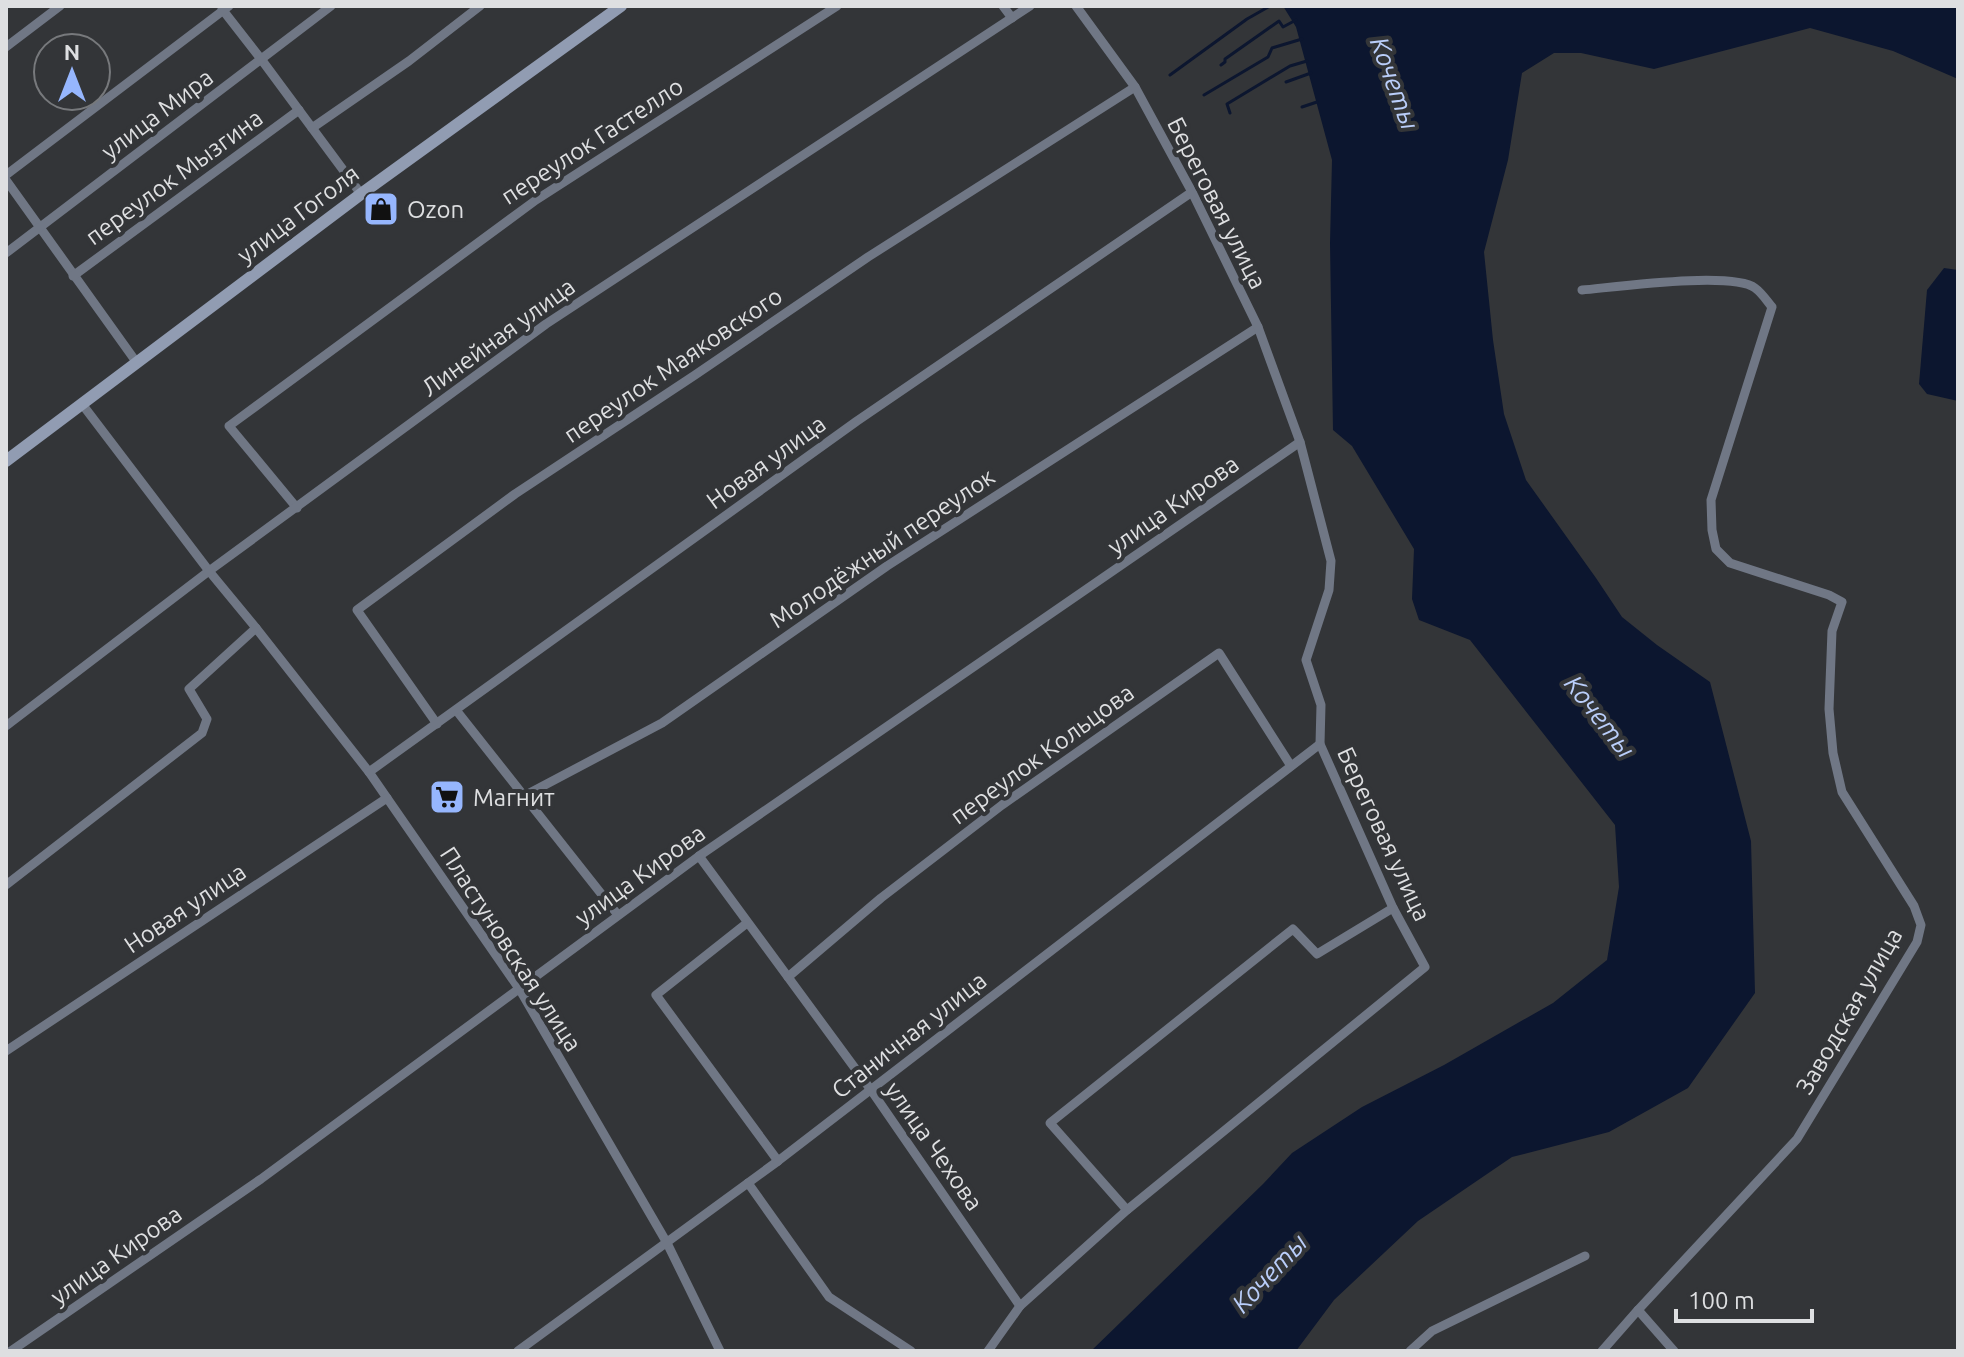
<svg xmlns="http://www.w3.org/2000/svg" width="1964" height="1357" font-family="Ubuntu,sans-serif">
	<rect width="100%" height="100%" fill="#333538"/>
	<g fill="#0c162f">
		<polygon points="1283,6 1958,6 1958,79 1893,51 1810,28 1654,69 1581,53 1554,53 1522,73 1508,160 1484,252 1493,340 1504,414 1526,480 1596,578 1622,617 1657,645 1710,682 1751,841 1755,993 1688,1088 1609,1132 1512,1157 1418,1221 1334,1300 1296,1351 1091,1351 1263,1184 1292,1153 1362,1107 1444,1065 1553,1003 1607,960 1619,887 1615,825 1470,640 1419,620 1412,599 1414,549 1352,446 1333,430 1330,243 1332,160 1296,27"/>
		<polygon points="1944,268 1958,270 1958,401 1927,394 1919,384 1927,290"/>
	</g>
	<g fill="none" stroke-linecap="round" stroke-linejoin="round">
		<g stroke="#0c162f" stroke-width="3">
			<polyline points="1221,65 1225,62 1225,59 1279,21 1283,27 1296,20"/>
			<polyline points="1170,75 1247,19 1270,6"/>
			<polyline points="1286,82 1311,73"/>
			<polyline points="1204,95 1268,57 1272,48 1302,39"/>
			<polyline points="1302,107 1317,102"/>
			<polyline points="1230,113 1227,104 1290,66 1307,61"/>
		</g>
		<g stroke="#707785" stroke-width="9">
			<polyline points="1003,6 1012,18"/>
			<polyline points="222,9 261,59 361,194"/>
			<polyline points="6,47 60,6"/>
			<polyline points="312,128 409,61 480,6"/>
			<polyline points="6,175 229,6"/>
			<polyline points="6,180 137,363"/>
			<polyline points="6,253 331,6"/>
			<polyline points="73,276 299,110"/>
			<path d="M1582,290C1616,287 1732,271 1755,288C1762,293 1767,301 1772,307L1711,500L1712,530L1716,549L1730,563L1829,595L1842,602L1832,631L1829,709L1833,753L1842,792L1914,906L1921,925L1917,942L1797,1139L1638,1310L1602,1351"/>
			<polyline points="82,404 209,571 256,628 369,772 520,990 667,1243 720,1351"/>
			<polyline points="297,508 229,426 536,200 837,6"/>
			<polyline points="456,710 618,915"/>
			<polyline points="437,724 357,610 515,494 695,375 868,257 1135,87"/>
			<polyline points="6,726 209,571 546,324 1030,6"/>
			<polyline points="369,772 857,421 1192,192"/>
			<polyline points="524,796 662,723 887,566 1258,327"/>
			<polyline points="699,856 871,1090 1020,1306"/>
			<polyline points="6,885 202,733 207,719 189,689 256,628"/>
			<polyline points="747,923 656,995 778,1161"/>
			<polyline points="788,977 881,898 1002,805 1219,653 1291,766"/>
			<polyline points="6,1051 387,798"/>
			<polyline points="748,1183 829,1297 911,1351"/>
			<polyline points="1127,1210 1050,1123 1293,929 1317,954 1393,908"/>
			<polyline points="1638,1310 1674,1351"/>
			<polyline points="11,1351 261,1179 699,856 1300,442"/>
			<polyline points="518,1351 778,1161 1320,744"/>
			<polyline points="988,1351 1020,1306 1127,1210 1425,967 1393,908 1320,744 1321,705 1306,660 1329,590 1331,561 1300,442 1258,327 1192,192 1135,87 1076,6"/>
			<polyline points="1410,1351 1432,1331 1585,1256"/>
		</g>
		<polyline stroke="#919cb2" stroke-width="12" points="6,461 361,194 621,6"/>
	</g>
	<defs>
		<symbol id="shop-square" viewBox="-11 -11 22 22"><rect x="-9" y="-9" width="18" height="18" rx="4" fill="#96b6fd" stroke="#333538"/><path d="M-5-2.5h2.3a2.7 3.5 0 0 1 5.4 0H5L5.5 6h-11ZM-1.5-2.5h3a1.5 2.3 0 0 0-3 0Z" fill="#111"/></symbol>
		<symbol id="supermarket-square" viewBox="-11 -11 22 22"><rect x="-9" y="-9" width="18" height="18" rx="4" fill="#96b6fd" stroke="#333538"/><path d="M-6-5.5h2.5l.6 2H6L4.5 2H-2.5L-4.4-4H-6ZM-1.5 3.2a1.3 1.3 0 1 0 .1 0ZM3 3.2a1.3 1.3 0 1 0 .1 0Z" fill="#111"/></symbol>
	</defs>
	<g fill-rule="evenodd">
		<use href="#shop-square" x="361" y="189" width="40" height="40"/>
		<use href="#supermarket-square" x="427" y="777" width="40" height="40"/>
	</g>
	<g text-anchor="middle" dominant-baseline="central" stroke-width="8" stroke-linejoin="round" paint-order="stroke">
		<g font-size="24" fill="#dedfe1" stroke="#333538">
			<text transform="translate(157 114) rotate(-37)">улица Мира</text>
			<text transform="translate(592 141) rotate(-33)">переулок Гастелло</text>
			<text transform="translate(174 177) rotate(-36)">переулок Мызгина</text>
			<text transform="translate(1217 203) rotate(63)">Береговая улица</text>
			<text transform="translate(298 214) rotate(-37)">улица Гоголя</text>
			<text transform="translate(498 337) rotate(-36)">Линейная улица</text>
			<text transform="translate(673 365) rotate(-34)">переулок Маяковского</text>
			<text transform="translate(766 462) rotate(-36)">Новая улица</text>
			<text transform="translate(1173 505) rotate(-35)">улица Кирова</text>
			<text transform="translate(882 548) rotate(-34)">Молодёжный переулок</text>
			<text transform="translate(1042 754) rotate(-36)">переулок Кольцова</text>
			<text transform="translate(1384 834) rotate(65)">Береговая улица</text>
			<text transform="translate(640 875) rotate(-36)">улица Кирова</text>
			<text transform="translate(185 908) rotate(-34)">Новая улица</text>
			<text transform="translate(511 949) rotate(57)">Пластуновская улица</text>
			<text transform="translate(1849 1011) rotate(-60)">Заводская улица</text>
			<text transform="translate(909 1035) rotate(-38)">Станичная улица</text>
			<text transform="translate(934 1146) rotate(55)">улица Чехова</text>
			<text transform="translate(116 1255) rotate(-35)">улица Кирова</text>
		</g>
		<g font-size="24" fill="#dedfe1" stroke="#333538" text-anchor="start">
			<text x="407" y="209">Ozon</text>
			<text x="473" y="797">Магнит</text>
		</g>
		<g font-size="26" font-style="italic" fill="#bacefa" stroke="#333538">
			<text transform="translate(1395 83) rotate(70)">Кочеты</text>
			<text transform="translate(1600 716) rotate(52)">Кочеты</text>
			<text transform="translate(1269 1273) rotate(-47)">Кочеты</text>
		</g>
	</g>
	<rect width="1964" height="1357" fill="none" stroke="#dedfe1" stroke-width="16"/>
	<g transform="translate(72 72)"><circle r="38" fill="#333538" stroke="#77797c" stroke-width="2"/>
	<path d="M0-6L14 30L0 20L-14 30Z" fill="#96b6fd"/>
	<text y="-12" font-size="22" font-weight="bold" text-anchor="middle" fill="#dedfe1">N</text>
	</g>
	<path d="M1676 1309v12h136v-12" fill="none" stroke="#dedfe1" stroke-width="4"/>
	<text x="1688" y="1309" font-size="24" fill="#dedfe1" stroke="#333538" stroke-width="6" paint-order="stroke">100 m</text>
</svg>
